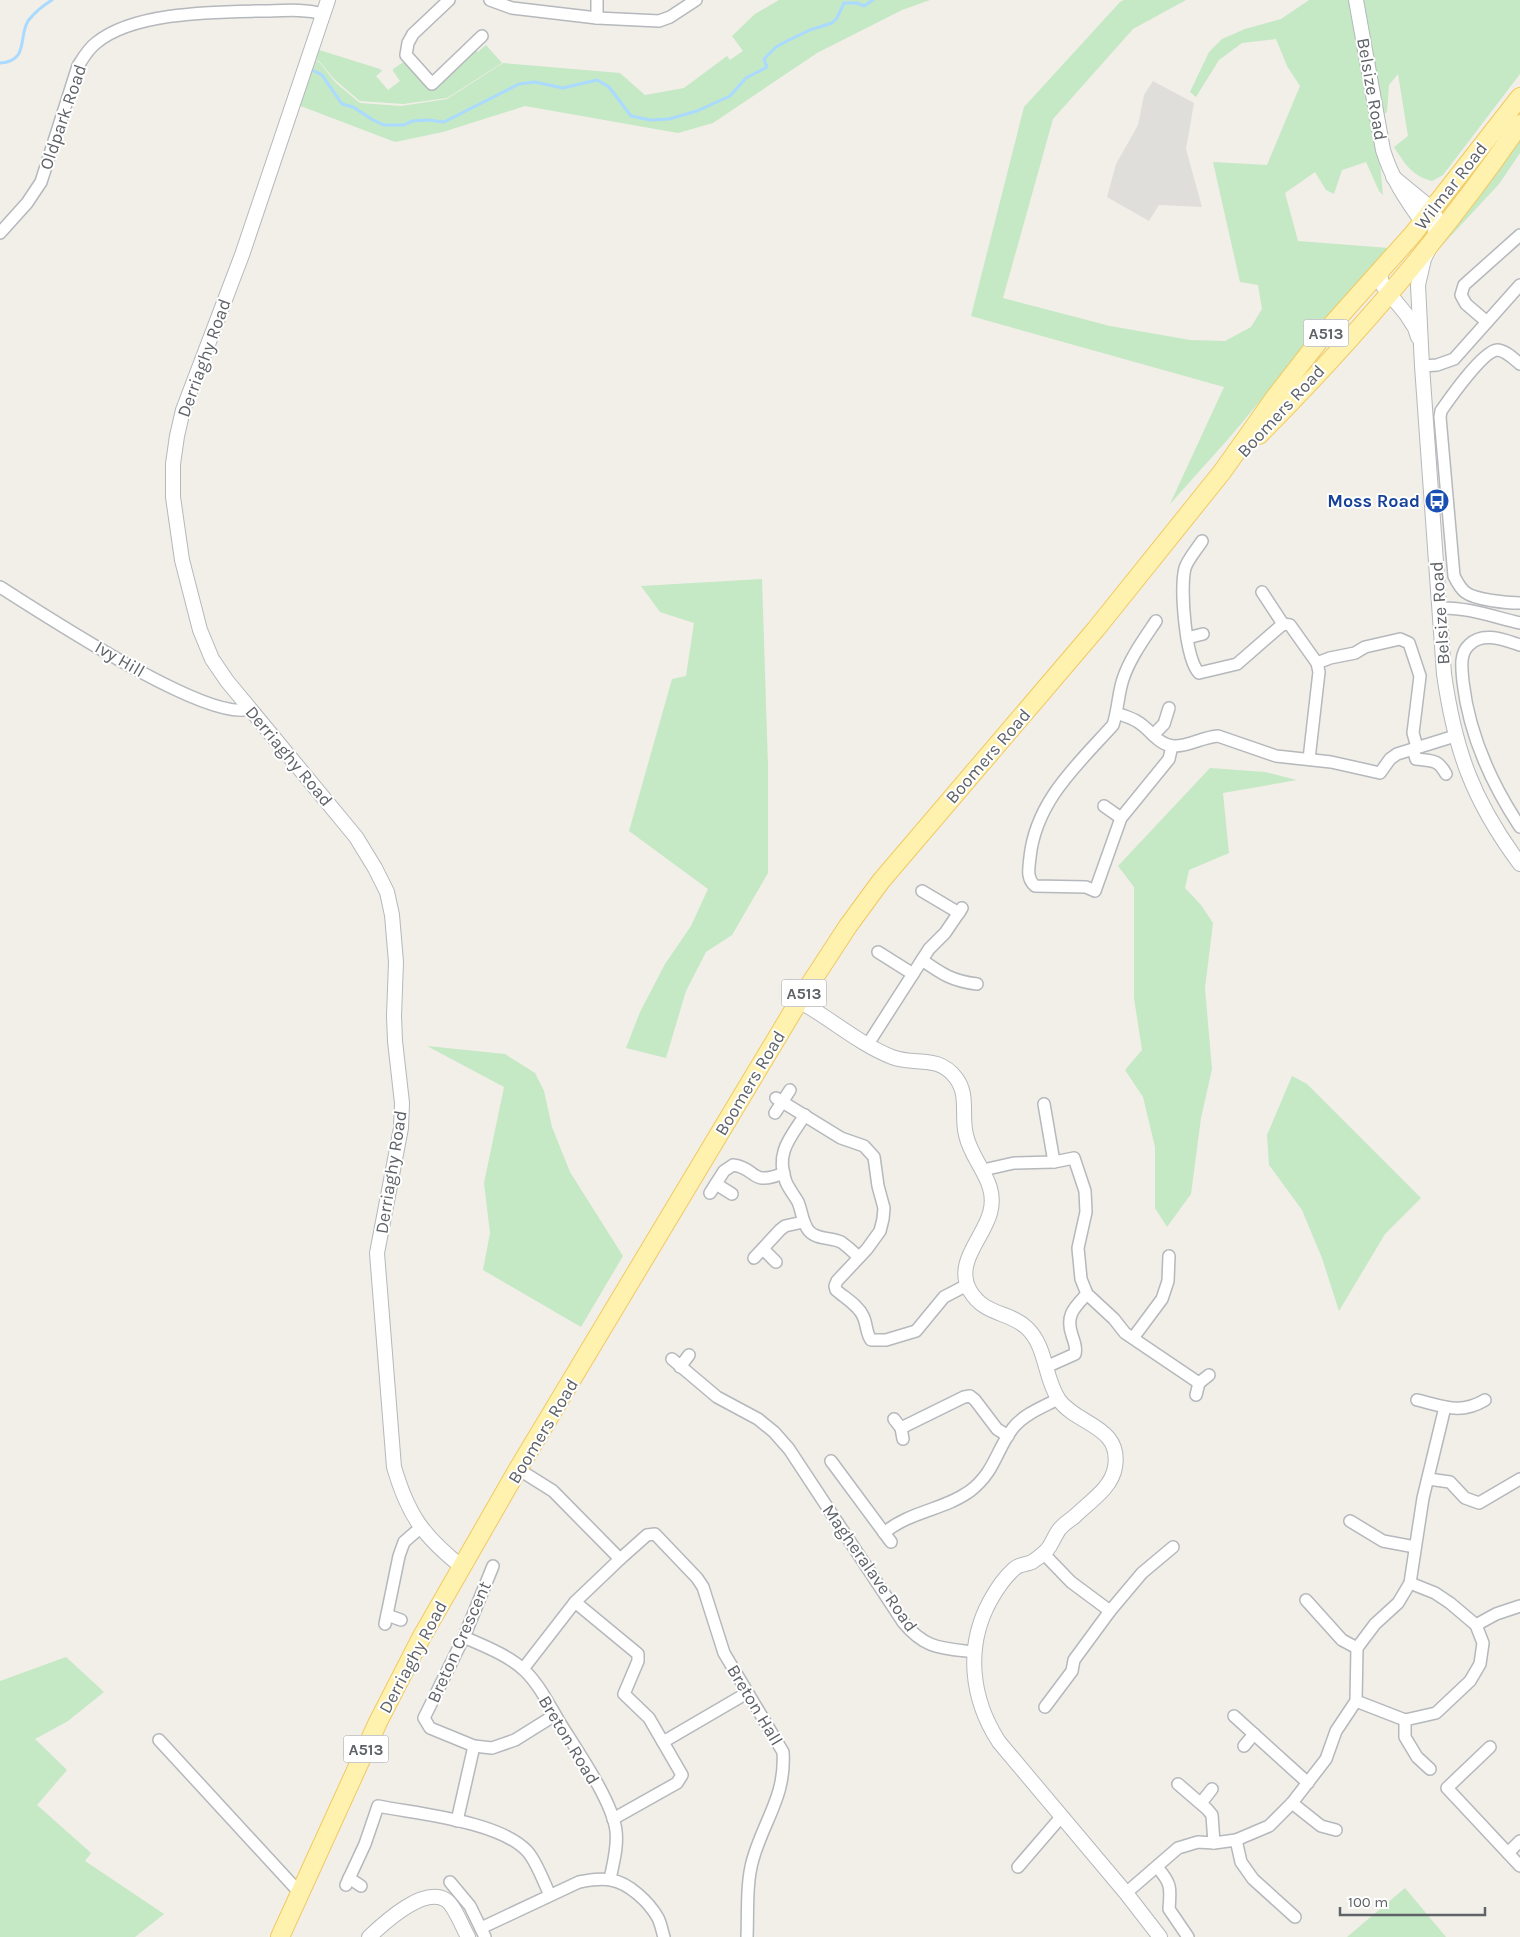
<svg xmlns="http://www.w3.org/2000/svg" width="1520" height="1937" font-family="Karla,sans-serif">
	<rect width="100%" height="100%" fill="#f1efe8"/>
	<polygon fill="#e0deda" points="1153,81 1194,103 1186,149 1202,207 1159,205 1149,221 1107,197 1116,164 1138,125 1144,95"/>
	<g fill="#c5e8c5">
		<polygon points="779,0 930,0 902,10 817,53 713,123 678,133 525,106 443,132 395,142 298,105 313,60 319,62 336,83 360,103 401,106 447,99 503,63 620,73 645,95 684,88 727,56 730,60 743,51 732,36 755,14"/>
		<path d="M1124,0H1186L1133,29L1053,119L1003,298L1110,326L1190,340L1225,341L1251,327L1262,309L1258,285L1240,282L1213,162L1267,165L1300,86L1287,66L1276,39L1242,43L1219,60L1196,97L1190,92L1209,52L1222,39L1245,29L1281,19L1309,0H1520V74L1443,175L1432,181C1412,176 1405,164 1394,147L1408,136L1398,74L1389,85L1387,112L1376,121L1383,195L1379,191L1366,162L1342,170L1334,194L1326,190L1315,172L1285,193L1298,241L1389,248L1229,438L1170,504L1224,387L971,316L1024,107L1120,2Z"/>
		<polygon points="486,45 502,63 447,98 403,104 360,101 335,80 319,61 312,59 316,49 380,69 382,71 376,76 388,90 400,81 393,71 393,69 402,63 408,63 432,87 474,49 478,52"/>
		<polygon points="1520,137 1520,153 1499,184 1434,254"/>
		<polygon points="762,579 768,766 768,873 732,935 706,952 686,991 666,1058 626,1048 640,1012 665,964 691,926 708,889 629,831 672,679 686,676 694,623 660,612 641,586"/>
		<polygon points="1210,768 1265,772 1297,780 1223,793 1229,853 1189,870 1185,888 1201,905 1213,923 1205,988 1212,1069 1201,1118 1191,1194 1167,1227 1155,1208 1155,1147 1143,1097 1125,1070 1142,1050 1134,998 1134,887 1118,866"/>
		<polygon points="427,1046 505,1054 535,1073 544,1091 552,1127 570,1172 623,1256 581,1327 483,1270 490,1233 484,1183 504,1087"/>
		<polygon points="1292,1076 1307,1084 1421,1198 1385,1234 1339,1311 1322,1258 1302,1210 1269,1165 1267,1135"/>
		<polygon points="66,1657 104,1692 68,1721 35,1739 67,1770 37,1805 91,1853 85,1861 164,1914 135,1937 0,1937 0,1681"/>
		<polygon points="1405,1888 1446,1937 1347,1937"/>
	</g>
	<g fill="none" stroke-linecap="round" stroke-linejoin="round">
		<g stroke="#aadaff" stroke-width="3">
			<path d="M0,63C29,61 18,38 28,21C34,13 44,5 52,0"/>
			<polyline points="314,71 322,75 342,104 353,107 373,120 384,125 404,125 412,121 428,120 444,122 519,84 535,82 563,88 597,80 609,87 631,116 650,120 669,119 697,111 730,96 746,78 767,67 764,59 776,47 789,40 810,30 832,23 837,18 844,3 857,3 864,6 873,0"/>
		</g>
		<defs>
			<g id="minor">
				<polyline points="449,0 413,34 408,43 406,55 432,84 482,36"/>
				<polyline points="490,0 512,8 597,18 659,21 670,17 696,0"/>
				<polyline points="597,0 597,18"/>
				<path d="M0,233L27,203L41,182L78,66C83,58 88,49 96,43C133,12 213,12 259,11C279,11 303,8 323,14"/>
				<polyline points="1487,322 1466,304 1461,295 1464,285 1520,235"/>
				<path d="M1520,364C1514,359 1505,350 1497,350C1483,351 1450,398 1441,411L1440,417L1454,576C1457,582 1460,588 1465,592C1475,600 1507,603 1520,603"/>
				<polyline points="1422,366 1437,365 1454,359 1520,285"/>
				<path d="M1202,541C1197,549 1188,559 1185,568C1180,588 1185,658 1199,673L1237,664L1283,624L1290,625L1317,663L1319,672L1309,759"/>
				<path d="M0,587C42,613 207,723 249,709"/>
				<polyline points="1262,592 1283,624"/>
				<path d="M1440,608C1467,607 1494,617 1520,623"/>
				<path d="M1156,621C1144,639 1130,658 1123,679C1118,694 1118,710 1113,725C1077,765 1036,801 1030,857C1029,868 1026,878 1035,886L1086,887L1095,891L1121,818L1169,759L1172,746"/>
				<polyline points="1187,638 1203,634"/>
				<path d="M1520,645C1504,640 1483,631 1469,645C1459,654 1462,670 1463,682C1469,734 1491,783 1520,827"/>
				<polyline points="1317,663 1330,658 1355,653 1365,647 1400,639 1409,643 1420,676 1413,733 1417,747"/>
				<path d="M1117,713C1124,716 1132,718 1138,722C1150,729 1158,745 1173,746C1188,747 1202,737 1218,736L1276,756L1331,762L1380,773L1390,759L1397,754L1455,736"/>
				<polyline points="1153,735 1164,724 1169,708"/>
				<path d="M1413,749L1416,759C1432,761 1438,759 1446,774"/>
				<polyline points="1104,806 1121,818"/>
				<polyline points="922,891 959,913"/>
				<polyline points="878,952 913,974"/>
				<path d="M922,960C942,974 952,981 977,984"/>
				<polyline points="868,1044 929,949 945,933 962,908"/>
				<path d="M776,1098L841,1138L864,1146L874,1157L878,1186L884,1208L883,1219L880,1231L867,1249L837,1281L835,1286L836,1290C845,1298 858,1305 863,1316C867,1324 866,1333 871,1340H886L916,1331L944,1297L967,1285"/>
				<polyline points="775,1113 790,1090"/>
				<path d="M805,1115C790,1138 775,1153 786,1182C789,1189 794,1195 798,1202C802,1211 802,1223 809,1231C817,1240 831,1237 841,1242C847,1246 853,1252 859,1257"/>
				<polyline points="1054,1162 1074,1158 1085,1191 1086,1212 1078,1248 1081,1279 1087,1294 1114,1319 1125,1333 1199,1383"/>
				<polyline points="983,1170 1014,1163 1054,1162 1044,1104"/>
				<polyline points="716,1184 732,1194"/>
				<path d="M710,1193L724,1171L733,1165C758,1168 749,1187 784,1173"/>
				<polyline points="763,1249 776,1262"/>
				<polyline points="754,1258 780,1230 785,1226 803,1222"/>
				<polyline points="1133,1338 1162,1299 1168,1281 1169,1256"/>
				<path d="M672,1359L717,1397L758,1419L774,1432L789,1449L903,1622C925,1649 941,1648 974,1652"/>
				<polyline points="680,1367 689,1355"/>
				<path d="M1046,1367L1075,1354C1077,1347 1074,1342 1072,1335C1065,1315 1075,1307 1087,1294"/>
				<polyline points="1196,1395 1199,1383 1209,1375"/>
				<path d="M1417,1400C1443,1406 1460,1415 1485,1400"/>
				<polyline points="894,1419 901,1428 903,1439"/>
				<polyline points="901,1428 964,1397 970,1396 975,1400 997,1429 1008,1436"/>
				<polyline points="831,1461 891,1542"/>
				<polyline points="518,1469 553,1491 620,1559 575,1602 523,1669"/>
				<polyline points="1428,1479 1450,1482 1465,1498 1479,1503 1520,1479"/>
				<polyline points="1350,1521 1383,1541 1415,1547"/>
				<path d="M884,1533C910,1511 944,1510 970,1491C995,1472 996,1450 1013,1428C1024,1414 1043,1407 1058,1399"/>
				<polyline points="1043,1553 1071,1582 1110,1611"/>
				<path d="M620,1559L647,1535L655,1534L697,1578L703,1587L724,1653L783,1752C786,1796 764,1820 753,1859C746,1882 748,1913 747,1937"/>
				<polyline points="493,1566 464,1637 424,1718 430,1728 474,1746 492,1748 515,1740 555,1715"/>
				<polyline points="1306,1600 1342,1640 1357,1648"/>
				<polyline points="575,1602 638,1654 638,1661 624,1694 649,1718 682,1775 677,1783 613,1819"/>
				<polyline points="387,1615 401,1620"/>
				<polyline points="385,1624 399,1556 404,1542 420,1528"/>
				<polyline points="1476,1625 1496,1614 1520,1606"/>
				<path d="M464,1637C484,1646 508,1655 524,1670C539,1684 549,1705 560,1723C576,1749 613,1802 616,1831C618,1847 613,1864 610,1879"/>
				<polyline points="1356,1701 1405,1720 1436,1713 1470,1681 1480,1664 1483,1643 1476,1625 1450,1603 1435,1593 1410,1583"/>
				<polyline points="1045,1707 1072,1671 1074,1660 1110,1611 1142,1573 1173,1547"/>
				<polyline points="1234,1716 1308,1783"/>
				<polyline points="1405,1720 1405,1737 1417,1757 1430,1769"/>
				<polyline points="159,1740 299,1892"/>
				<polyline points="663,1742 747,1693"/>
				<polyline points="1244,1746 1254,1734"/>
				<polyline points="1490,1747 1447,1788 1520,1866"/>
				<polyline points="1178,1784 1207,1809 1212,1815 1214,1843"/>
				<polyline points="1201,1803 1212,1789"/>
				<polyline points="1292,1803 1321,1826 1336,1830"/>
				<polyline points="457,1821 474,1746"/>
				<polyline points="1236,1840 1241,1862 1253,1879 1295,1917"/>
				<polyline points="1508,1853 1520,1841"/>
				<polyline points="1018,1867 1061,1817"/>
				<path d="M1157,1867C1171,1883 1171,1887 1169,1909L1188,1937"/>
				<polyline points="349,1878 361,1886"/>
				<polyline points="450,1882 470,1906 485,1937"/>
				<path d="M346,1885L365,1844L378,1806C418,1814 499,1821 527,1851C537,1862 543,1881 550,1895"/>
				<polyline points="1126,1893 1178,1848 1198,1842 1214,1843 1236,1840 1269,1826 1292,1803 1326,1759 1336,1731 1356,1701 1357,1648 1375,1624 1398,1603 1410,1583 1423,1498 1445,1407"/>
				<path d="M481,1928L579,1882C590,1880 600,1878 611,1880C629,1883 649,1902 658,1918C661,1924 662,1931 664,1937"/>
			</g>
			<g id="tertiary">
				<path d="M328,0L242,255L183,410L177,436L173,464V497L182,560L200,630L212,659L227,681L356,837L375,868L387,892L392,915L396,962L394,1016L395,1041L402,1103L401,1128L377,1253L394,1467C408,1515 423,1536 462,1567"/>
				<path d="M1356,0L1383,150C1392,179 1405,198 1422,222"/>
				<path d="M1393,177L1432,209L1437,219L1434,239L1424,259L1418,285L1422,366L1444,674C1455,751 1473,801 1520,864"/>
				<polyline points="1379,272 1383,286 1406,314 1415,328 1418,337"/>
				<path d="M799,1001C830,1018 859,1044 892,1057C915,1066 938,1054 956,1078C969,1095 961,1115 966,1135C972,1163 999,1182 990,1213C983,1239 954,1263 970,1291C985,1316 1009,1311 1027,1328C1047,1347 1044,1378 1059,1400C1077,1425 1122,1426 1115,1467C1112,1488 1089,1502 1075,1516C1069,1521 1060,1526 1057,1533C1053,1539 1052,1544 1047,1550C1043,1554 1037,1559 1032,1562C1025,1565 1019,1564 1014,1569C1004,1578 996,1590 990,1601C965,1647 971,1699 999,1742L1126,1893L1160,1937"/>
				<path d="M369,1937C384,1923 423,1886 446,1900C454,1905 463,1928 468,1937"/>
			</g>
			<g id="primary">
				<path d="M1259,435C1354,339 1444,235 1520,124"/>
				<polyline points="280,1937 378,1722 421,1638 518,1469 799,1001 848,926 881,881 1096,629 1222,472 1276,396 1329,328 1413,234 1520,97"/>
			</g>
		</defs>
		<use href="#minor" stroke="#b5b8bc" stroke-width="14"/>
		<use href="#tertiary" stroke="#b5b8bc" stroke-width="16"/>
		<use href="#primary" stroke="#f2c960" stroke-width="20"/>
		<use href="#minor" stroke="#fff" stroke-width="11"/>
		<use href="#tertiary" stroke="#fff" stroke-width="14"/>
		<use href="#primary" stroke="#fff2af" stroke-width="18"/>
	</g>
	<defs>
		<symbol id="bus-disc" viewBox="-11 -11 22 22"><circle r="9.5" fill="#1a4fb4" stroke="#fff"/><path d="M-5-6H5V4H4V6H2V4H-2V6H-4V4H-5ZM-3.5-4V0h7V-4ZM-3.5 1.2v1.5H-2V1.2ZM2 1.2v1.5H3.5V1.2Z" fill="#fff"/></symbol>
	</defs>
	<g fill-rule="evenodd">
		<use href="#bus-disc" x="1423" y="487" width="28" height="28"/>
	</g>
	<g text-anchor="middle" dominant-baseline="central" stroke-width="4" stroke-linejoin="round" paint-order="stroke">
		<g fill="#fff" stroke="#8f9295" stroke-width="1">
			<rect x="1303.5" y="319.5" width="45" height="27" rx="4"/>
			<rect x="781.5" y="979.5" width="45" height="27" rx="4"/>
			<rect x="343.5" y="1735.5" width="45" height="27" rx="4"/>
		</g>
		<g font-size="16" font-weight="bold" fill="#5f6368">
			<text x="1326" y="333">A513</text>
			<text x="804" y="993">A513</text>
			<text x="366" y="1749">A513</text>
		</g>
		<g font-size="18" fill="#5f6368" stroke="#fff">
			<text transform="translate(1372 89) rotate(80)">Belsize Road</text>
			<text transform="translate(63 117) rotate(-71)">Oldpark Road</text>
			<text transform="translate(1451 186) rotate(-52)">Wilmar Road</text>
			<text transform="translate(204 358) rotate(-70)">Derriaghy Road</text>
			<text transform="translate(1281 411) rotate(-47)">Boomers Road</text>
			<text transform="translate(1440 613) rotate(-94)">Belsize Road</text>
			<text transform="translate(120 659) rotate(30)">Ivy Hill</text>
			<text transform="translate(289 756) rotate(50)">Derriaghy Road</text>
			<text transform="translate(988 756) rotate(-49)">Boomers Road</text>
			<text transform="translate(750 1083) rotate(-59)">Boomers Road</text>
			<text transform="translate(391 1172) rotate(-81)">Derriaghy Road</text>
			<text transform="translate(543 1431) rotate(-59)">Boomers Road</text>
			<text transform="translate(870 1568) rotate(55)">Magheralave Road</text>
			<text transform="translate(459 1642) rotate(-66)">Breton Crescent</text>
			<text transform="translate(413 1657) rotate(-62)">Derriaghy Road</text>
			<text transform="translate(755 1705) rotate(59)">Breton Hall</text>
			<text transform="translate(569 1740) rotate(59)">Breton Road</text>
		</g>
		<g font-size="18" font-weight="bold" fill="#164399" stroke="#fff" text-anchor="end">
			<text x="1420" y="501">Moss Road</text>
		</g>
	</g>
	<path d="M1340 1907v8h145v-8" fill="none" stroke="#5f6368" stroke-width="2.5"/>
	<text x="1348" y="1907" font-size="15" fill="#5f6368" stroke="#ffffff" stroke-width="4" paint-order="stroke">100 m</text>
</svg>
